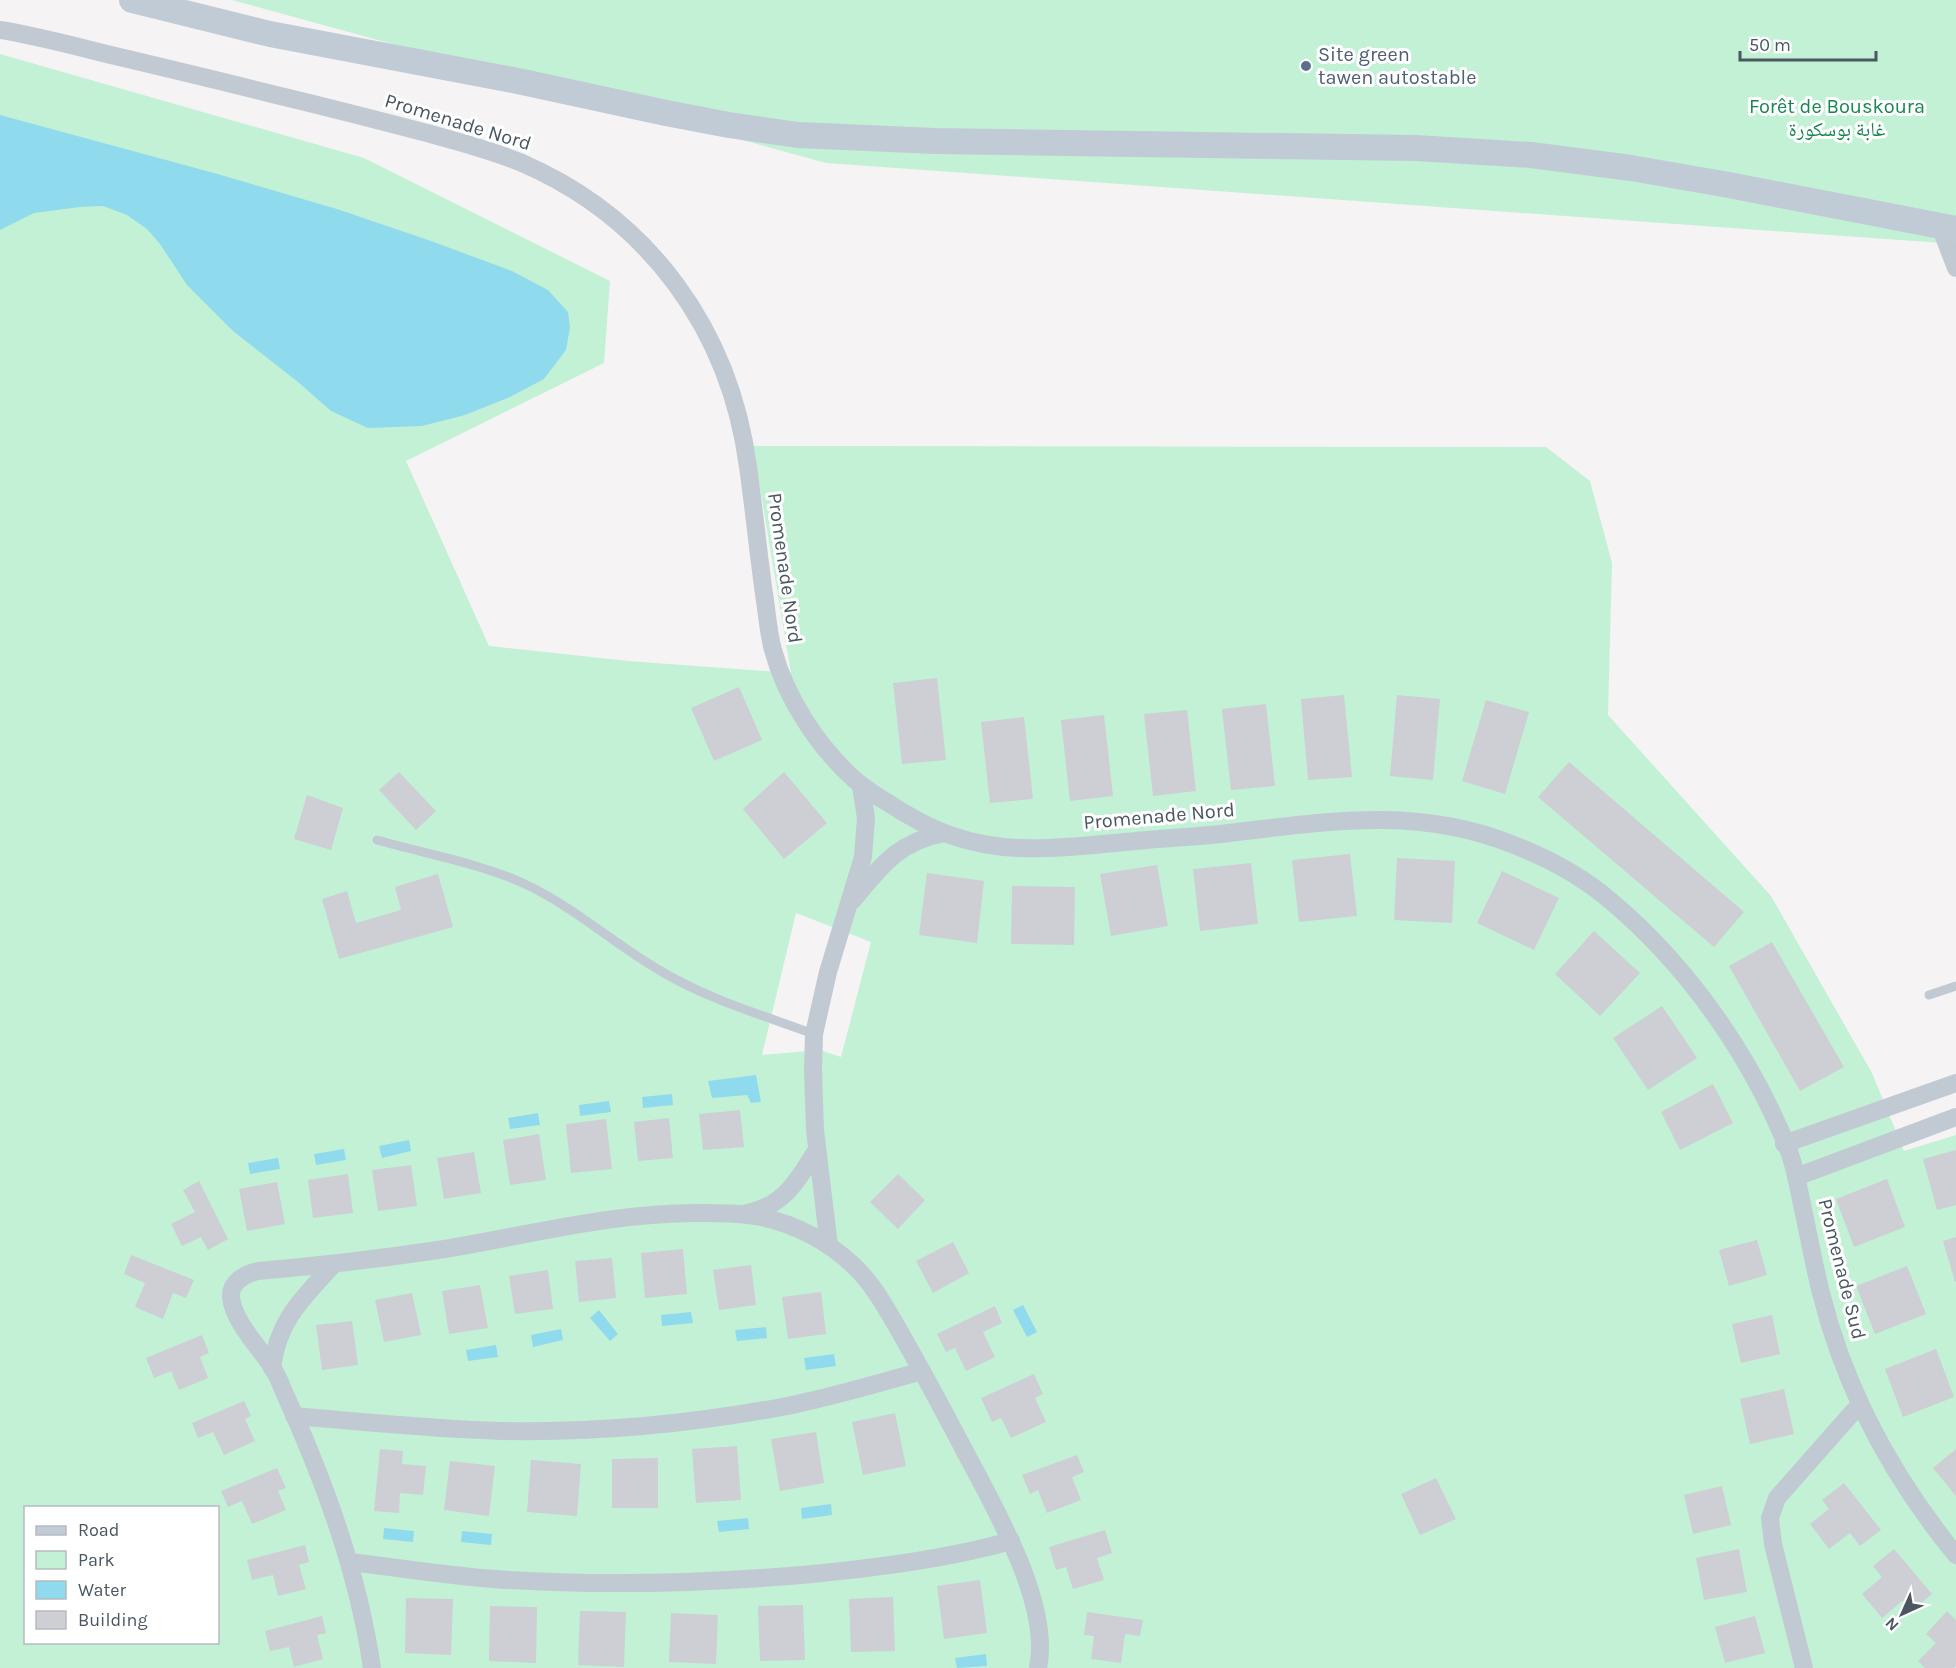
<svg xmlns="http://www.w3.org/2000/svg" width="1956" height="1668" font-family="Karla,'Noto Naskh Arabic',sans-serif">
	<rect width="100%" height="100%" fill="#f5f3f3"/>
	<g fill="#c3f1d5" fill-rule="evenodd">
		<polygon points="232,0 1956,0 1956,244 826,163"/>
		<path d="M0,54L364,158L610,281L604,363L406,461L489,646L628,661L791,673L753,446L1546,447L1590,481L1612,563L1608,715L1771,896L1872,1073L1904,1151L1956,1135V1668H0ZM796,913L871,942L841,1057L820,1050L762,1055ZM26,1508H218V1642H26Z"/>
	</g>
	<g fill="#90daee">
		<polygon points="0,115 214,173 337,209 431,241 512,271 548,290 568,312 570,327 566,350 544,379 510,397 465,415 422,426 368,428 331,411 298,382 233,331 187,285 160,244 147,229 127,215 103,206 80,207 34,213 0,230"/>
		<polygon points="756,1075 761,1102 751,1103 747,1095 712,1098 708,1081"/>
		<polygon points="672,1094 673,1105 643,1108 642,1097"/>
		<polygon points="609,1101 611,1112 580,1116 579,1105"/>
		<polygon points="538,1113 540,1125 510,1129 508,1118"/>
		<polygon points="409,1140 411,1151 382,1158 379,1146"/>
		<polygon points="344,1149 346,1160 316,1165 314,1154"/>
		<polygon points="278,1158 280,1169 250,1174 248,1163"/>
		<polygon points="1023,1305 1037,1332 1027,1337 1013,1310"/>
		<polygon points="599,1310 618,1334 610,1341 590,1318"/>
		<polygon points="691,1312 693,1323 662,1326 661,1315"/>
		<polygon points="766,1327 767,1338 737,1341 735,1330"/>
		<polygon points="561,1329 563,1340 533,1347 531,1335"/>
		<polygon points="496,1345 498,1357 468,1361 466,1350"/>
		<polygon points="834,1354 836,1366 806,1370 804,1358"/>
		<polygon points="831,1504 832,1515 802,1519 801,1508"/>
		<polygon points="748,1518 749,1529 719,1532 717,1521"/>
		<polygon points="384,1528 414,1531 413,1542 383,1539"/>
		<polygon points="462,1531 492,1534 491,1545 461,1542"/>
		<polygon points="986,1654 987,1666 957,1668 955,1658"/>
	</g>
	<g fill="#cdcfd5">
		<polygon points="937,678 946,760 902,764 893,683"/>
		<polygon points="739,687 762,740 714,761 691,708"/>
		<polygon points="1344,695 1352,777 1308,780 1301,699"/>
		<polygon points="1397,695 1440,699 1433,780 1390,776"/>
		<polygon points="1486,700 1529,712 1505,794 1462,781"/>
		<polygon points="1266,704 1275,786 1231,790 1222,709"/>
		<polygon points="1187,710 1196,791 1153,796 1144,714"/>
		<polygon points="1104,715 1113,796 1070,801 1061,720"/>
		<polygon points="1024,717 1033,799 990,803 981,722"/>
		<polygon points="1569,762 1744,912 1714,947 1538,797"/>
		<polygon points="399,772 436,811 416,830 379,790"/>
		<polygon points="784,772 827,823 784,859 743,809"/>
		<polygon points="307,795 343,808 331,850 294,839"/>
		<polygon points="1350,854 1357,916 1299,922 1292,860"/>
		<polygon points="1397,858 1455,861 1452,923 1394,920"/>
		<polygon points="1251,863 1258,924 1200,931 1193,869"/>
		<polygon points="1157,865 1168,926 1111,936 1100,874"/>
		<polygon points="1502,871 1559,898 1534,950 1477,923"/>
		<polygon points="927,873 984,881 977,943 919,935"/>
		<polygon points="438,874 453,927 339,959 322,899 347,891 356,923 401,910 395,887"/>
		<polygon points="1012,886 1075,887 1074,945 1011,944"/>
		<polygon points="1594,931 1640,973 1600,1016 1555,974"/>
		<polygon points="1772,942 1844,1067 1800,1091 1729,966"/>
		<polygon points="1662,1006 1697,1058 1648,1090 1613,1038"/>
		<polygon points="1713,1084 1733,1123 1680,1150 1661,1112"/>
		<polygon points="740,1110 744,1147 703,1150 699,1114"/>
		<polygon points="669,1118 673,1158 638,1161 634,1122"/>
		<polygon points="606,1119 612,1169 571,1173 566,1124"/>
		<polygon points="539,1134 546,1180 510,1185 503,1140"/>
		<polygon points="1956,1150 1956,1205 1937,1210 1923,1159"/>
		<polygon points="474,1152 481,1193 444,1199 437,1158"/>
		<polygon points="411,1165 417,1206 378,1211 372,1170"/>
		<polygon points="348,1174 353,1213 313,1218 308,1180"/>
		<polygon points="898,1174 925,1200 898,1229 870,1202"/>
		<polygon points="1887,1179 1905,1227 1854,1247 1836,1199"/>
		<polygon points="199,1181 228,1239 208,1250 201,1237 182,1246 171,1224 195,1212 183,1190"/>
		<polygon points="277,1182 285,1224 247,1231 239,1189"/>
		<polygon points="1956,1237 1956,1281 1955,1282 1943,1241"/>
		<polygon points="1757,1240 1767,1275 1729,1286 1719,1250"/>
		<polygon points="953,1242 969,1273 933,1293 916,1261"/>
		<polygon points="683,1249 687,1294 645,1298 641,1253"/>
		<polygon points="131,1255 194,1280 186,1298 173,1293 163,1319 135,1307 145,1283 124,1274"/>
		<polygon points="612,1258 616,1298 579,1302 575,1261"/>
		<polygon points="751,1265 756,1305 719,1310 713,1270"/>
		<polygon points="1907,1266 1926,1314 1875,1334 1856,1286"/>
		<polygon points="548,1270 553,1309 515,1314 509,1276"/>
		<polygon points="480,1285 488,1328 449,1334 442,1291"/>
		<polygon points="821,1292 826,1334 788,1339 782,1297"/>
		<polygon points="412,1293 421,1335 384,1342 375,1300"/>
		<polygon points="995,1306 1002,1323 983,1332 995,1357 966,1371 955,1348 946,1352 937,1334"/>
		<polygon points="1772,1315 1780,1354 1741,1363 1732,1324"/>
		<polygon points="352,1321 358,1365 322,1370 316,1325"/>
		<polygon points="202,1335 209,1353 200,1357 208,1378 179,1390 171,1371 154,1378 146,1358"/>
		<polygon points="1936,1349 1954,1397 1903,1417 1885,1369"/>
		<polygon points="1034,1374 1043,1394 1035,1398 1046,1422 1011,1438 1001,1418 992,1422 981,1398"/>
		<polygon points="1784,1389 1794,1434 1750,1444 1740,1399"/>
		<polygon points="244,1401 251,1416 245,1419 255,1441 224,1455 213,1432 198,1438 192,1423"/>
		<polygon points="895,1413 906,1466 863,1475 852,1422"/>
		<polygon points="816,1432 824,1483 780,1491 771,1439"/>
		<polygon points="737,1446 741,1500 696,1503 692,1449"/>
		<polygon points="380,1449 403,1451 402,1464 426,1466 423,1495 400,1493 399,1513 374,1511"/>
		<polygon points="1956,1449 1956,1496 1933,1468"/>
		<polygon points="1077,1455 1084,1472 1072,1477 1081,1500 1047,1513 1038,1490 1030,1494 1022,1475"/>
		<polygon points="658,1458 658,1508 612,1508 612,1459"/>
		<polygon points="531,1460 581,1464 577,1516 527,1512"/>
		<polygon points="450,1461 495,1466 489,1516 444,1510"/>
		<polygon points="277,1468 286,1488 278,1491 286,1510 252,1524 242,1501 228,1507 221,1491"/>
		<polygon points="1436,1478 1456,1519 1420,1535 1401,1494"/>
		<polygon points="1844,1483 1881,1530 1860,1546 1850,1533 1829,1549 1810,1524 1829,1509 1822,1500"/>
		<polygon points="1722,1486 1731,1525 1693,1534 1684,1495"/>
		<polygon points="1105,1530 1112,1553 1097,1558 1104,1580 1073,1589 1066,1567 1056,1570 1049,1547"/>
		<polygon points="305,1545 309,1562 299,1565 306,1589 278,1596 273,1575 252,1580 247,1560"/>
		<polygon points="1739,1549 1747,1592 1704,1600 1696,1558"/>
		<polygon points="1894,1549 1932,1594 1911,1612 1902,1601 1882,1618 1862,1594 1882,1577 1873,1566"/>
		<polygon points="980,1580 987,1633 944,1639 937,1586"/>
		<polygon points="893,1597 895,1651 851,1652 849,1599"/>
		<polygon points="406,1598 453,1599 451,1655 405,1653"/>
		<polygon points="803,1605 805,1660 760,1661 758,1606"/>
		<polygon points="490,1606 537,1607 536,1663 489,1661"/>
		<polygon points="580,1611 626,1612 624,1667 578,1665"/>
		<polygon points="1947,1611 1956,1620 1956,1666 1954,1668 1925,1668 1918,1661 1936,1643 1926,1634"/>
		<polygon points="1087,1612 1143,1620 1140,1636 1125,1634 1121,1663 1091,1659 1094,1636 1084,1635"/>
		<polygon points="671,1613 718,1615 716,1664 669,1662"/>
		<polygon points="322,1616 326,1633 317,1635 323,1659 294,1667 289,1647 270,1651 265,1631"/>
		<polygon points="1755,1616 1765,1653 1725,1663 1715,1627"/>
	</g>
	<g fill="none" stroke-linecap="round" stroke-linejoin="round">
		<g stroke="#c1cad2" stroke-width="9">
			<path d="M377,840C426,854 479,863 525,884C574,907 613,943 659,970C707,999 762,1015 814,1034"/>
			<polyline points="1929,995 1956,986"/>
		</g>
		<g stroke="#c1cad2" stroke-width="18">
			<path d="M0,30C37,36 74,46 111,55C166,68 221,81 276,95C327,107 377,120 427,133C459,142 491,150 522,163C649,218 730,330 748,467C754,509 758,551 764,594C767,612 768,632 773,650C786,698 818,747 855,780C866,789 878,797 890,804C910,817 931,829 953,836C1012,857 1076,846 1136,841C1164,838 1193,837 1221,834C1323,822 1416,805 1514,845C1550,859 1583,877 1612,902C1690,968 1753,1059 1790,1154C1796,1172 1799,1191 1803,1209C1809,1237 1814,1265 1821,1293C1845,1389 1893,1478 1956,1555"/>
			<polyline points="1940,226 1956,268"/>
			<path d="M853,900C882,865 898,842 944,833"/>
			<polyline points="1784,1144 1956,1083"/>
			<polyline points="1796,1177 1956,1117"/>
			<path d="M747,1213C784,1206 798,1180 816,1151"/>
			<polyline points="829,1246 815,1130 813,1071 814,1034 828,972 863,857 866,818 861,786"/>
			<path d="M272,1368C278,1320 302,1299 333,1265"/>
			<path d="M294,1416C364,1422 432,1429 502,1431C595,1433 690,1424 782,1407C829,1398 876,1384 922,1371"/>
			<path d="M350,1562C402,1568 455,1577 508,1580C610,1586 712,1583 813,1574C881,1567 946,1559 1011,1541"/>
			<path d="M372,1668C358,1572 324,1480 284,1392C281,1384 277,1375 272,1367C260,1348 233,1321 231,1297C230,1282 245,1274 258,1271C318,1266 378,1259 438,1250C526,1236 613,1212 702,1213C722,1213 742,1213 761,1217C796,1224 829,1242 854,1266C874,1285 886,1308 900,1332C921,1369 941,1406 961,1444C991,1502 1052,1602 1038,1668"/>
			<polyline points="1804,1668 1773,1544 1770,1518 1777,1498 1860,1404"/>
		</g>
		<polyline stroke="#c1cbd6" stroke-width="26" points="132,0 270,34 518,81 666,113 729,125 798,135 935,141 1416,148 1531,155 1631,168 1729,185 1956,229"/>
	</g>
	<circle fill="#5c6f8a" stroke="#fff" stroke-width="2" cx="1306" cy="66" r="6"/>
	<g text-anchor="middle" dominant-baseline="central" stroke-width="6" stroke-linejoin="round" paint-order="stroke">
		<g font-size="20" fill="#4e5e75" stroke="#fff" text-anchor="start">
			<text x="1318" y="54">Site green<tspan x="1318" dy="23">tawen autostable</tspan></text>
		</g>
		<g font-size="20" fill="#17864f" stroke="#fff">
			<text x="1837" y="106">Forêt de Bouskoura<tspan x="1837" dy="23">غابة بوسكورة</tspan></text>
		</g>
		<g font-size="20" fill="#4a5661" stroke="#fff">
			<text transform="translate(458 122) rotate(17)">Promenade Nord</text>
			<text transform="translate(785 568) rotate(82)">Promenade Nord</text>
			<text transform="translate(1159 816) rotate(-5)">Promenade Nord</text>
			<text transform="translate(1842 1269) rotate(76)">Promenade Sud</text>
		</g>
	</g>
	<rect x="24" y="1506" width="195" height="138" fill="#ffffff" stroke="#b7bbc0" stroke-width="1.5"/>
	<rect x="36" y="1526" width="30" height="9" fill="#c1cbd6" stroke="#b7bbc0" stroke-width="1.5"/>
	<text x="78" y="1536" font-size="18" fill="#4a5661">Road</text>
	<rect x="36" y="1551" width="30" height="18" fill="#c3f1d5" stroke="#b7bbc0" stroke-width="1.5"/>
	<text x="78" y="1566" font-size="18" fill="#4a5661">Park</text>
	<rect x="36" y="1581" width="30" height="18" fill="#90daee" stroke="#b7bbc0" stroke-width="1.5"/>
	<text x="78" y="1596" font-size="18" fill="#4a5661">Water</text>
	<rect x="36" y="1611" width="30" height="18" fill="#cdcfd5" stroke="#b7bbc0" stroke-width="1.5"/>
	<text x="78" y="1626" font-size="18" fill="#4a5661">Building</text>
	<g transform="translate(1902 1614) rotate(225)" stroke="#ffffff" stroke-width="4.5" paint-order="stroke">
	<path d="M0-4.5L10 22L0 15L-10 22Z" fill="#4a5661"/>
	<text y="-9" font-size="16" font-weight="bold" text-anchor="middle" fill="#4a5661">N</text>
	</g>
	<path d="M1740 51v9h136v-9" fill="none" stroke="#4a5661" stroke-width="3"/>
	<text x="1749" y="51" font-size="18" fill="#4a5661" stroke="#ffffff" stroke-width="4.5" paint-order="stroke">50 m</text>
</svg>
